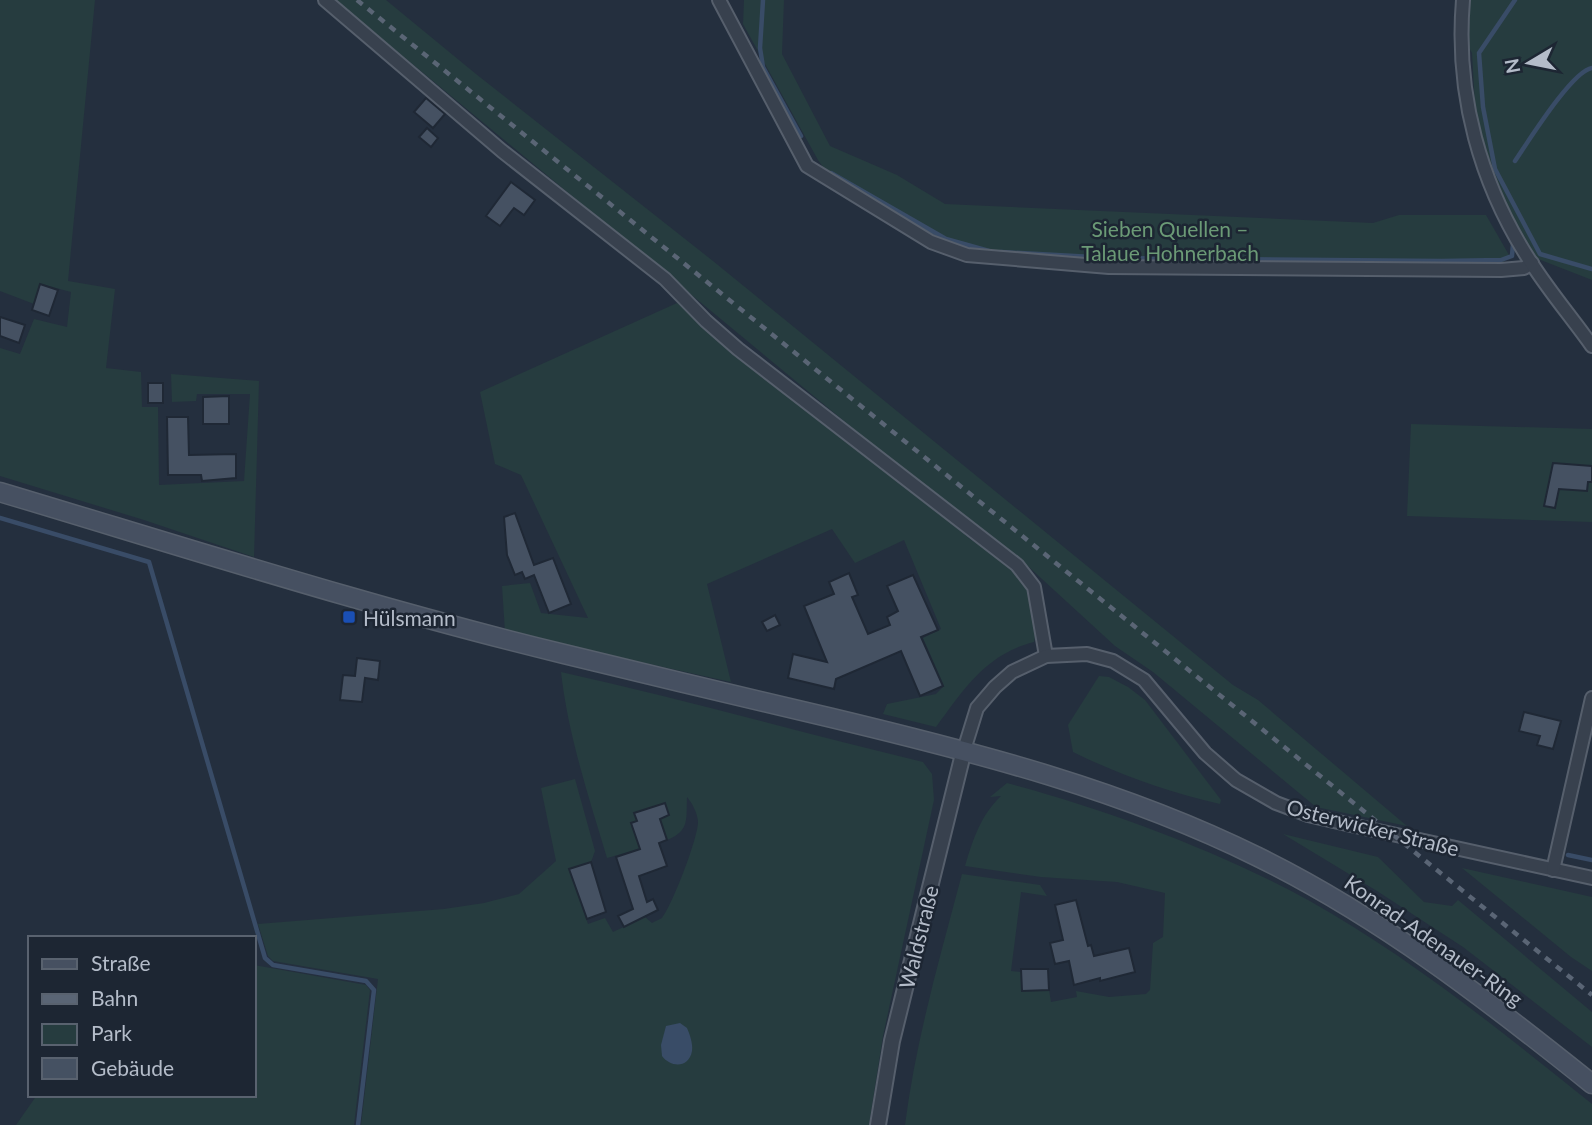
<svg xmlns="http://www.w3.org/2000/svg" width="1592" height="1125" font-family="Lato,sans-serif">
	<rect width="100%" height="100%" fill="#242f3e"/>
	<g fill="#263c3f">
		<polygon points="0,0 95,0 68,281 115,289 106,368 141,372 142,407 158,407 159,485 244,481 250,394 197,394 196,401 172,402 171,374 259,381 254,557 144,520 0,476 0,348 20,354 34,319 67,327 71,292 41,284 34,304 0,291"/>
		<polygon points="335,0 386,0 476,74 713,261 1233,685 1258,700 1407,826 1316,807 1153,672 1115,646 1018,557 977,531"/>
		<polygon points="744,0 784,0 782,54 830,146 897,175 945,204 1373,223 1399,215 1486,215 1509,255 1501,266 1192,267 986,257 939,244 836,185 818,160 743,24"/>
		<polygon points="1464,0 1592,0 1592,280 1533,257 1489,180 1475,106 1472,53 1461,34"/>
		<path d="M677,303L735,351L871,455L970,539L1014,568L1028,589L1037,627L1034,642C986,654 964,689 936,727L883,714L887,704L936,694L944,686L923,638L941,629L904,540L855,563L832,529L707,584L731,682L505,632L502,586L530,583L541,613L588,618L521,475L495,464L480,392Z"/>
		<polygon points="1411,424 1592,429 1592,522 1407,516"/>
		<path d="M561,672C683,699 802,733 923,762L932,774L934,800L883,1036L869,1125H361L378,979L273,961L268,956L258,924L444,909L484,903L519,894L556,861L541,788L575,779L595,851L591,862L569,870L588,924L605,918L613,932L645,917L652,923C655,921 659,920 662,918C672,906 699,836 698,821C697,812 692,803 687,797C686,819 690,831 667,840L657,820L669,815L665,803L635,813L637,821L631,823L636,836L647,847L607,858C589,798 568,735 561,672Z"/>
		<path d="M1099,676L1109,677L1128,687L1145,700L1221,800L1220,804C1168,792 1120,775 1073,752L1068,725Z"/>
		<path d="M1007,783C1105,809 1219,851 1308,900C1410,957 1501,1031 1592,1104V1125H905C916,1039 940,957 962,874L1040,885L1047,896L1021,892L1011,971L1021,972L1022,991L1049,990L1051,1002L1077,997L1076,991L1109,997L1146,994L1150,990L1153,943L1163,937L1165,893L1117,882L1041,877L965,866C973,840 980,816 1001,796L990,797Z"/>
		<polygon points="1283,834 1378,857 1424,902 1452,906 1458,900 1592,1012 1592,1047 1463,947 1377,891"/>
		<polygon points="1462,868 1592,897 1592,971 1571,957"/>
		<polygon points="254,965 366,985 370,990 354,1125 16,1125 37,1095 254,1095"/>
	</g>
	<path fill="#394c67" d="M680,1023L687,1028C690,1035 693,1044 692,1051C689,1068 671,1068 662,1056L661,1045L666,1026Z"/>
	<g fill="none" stroke-linecap="round" stroke-linejoin="round">
		<g stroke="#394c67" stroke-width="4.5">
			<polyline points="763,0 760,48 763,67 801,136"/>
			<polyline points="1515,0 1479,53 1483,107 1495,169 1540,254 1592,269"/>
			<path d="M1515,161C1528,142 1572,71 1592,68"/>
			<polyline points="831,173 946,239 989,251"/>
			<polyline points="1001,252 1111,258 1442,261 1501,260 1512,256 1513,244"/>
			<polyline points="0,518 149,562 265,958 273,965 366,981 374,990 358,1125"/>
			<polyline points="1568,855 1592,860"/>
		</g>
	</g>
	<g fill="#455162" stroke="#1f2835" stroke-width="2">
		<polygon points="426,98 445,114 433,128 414,112"/>
		<polygon points="427,128 438,138 431,147 419,137"/>
		<polygon points="511,182 535,200 524,215 514,208 500,226 486,216"/>
		<polygon points="40,284 58,290 49,316 32,310"/>
		<polygon points="0,317 25,325 19,343 0,336"/>
		<rect x="148" y="383" width="15" height="20"/>
		<polygon points="229,396 229,424 203,424 203,397"/>
		<polygon points="167,417 188,417 189,455 236,454 236,478 202,481 201,475 168,475"/>
		<polygon points="1553,463 1592,466 1592,482 1588,482 1587,491 1559,489 1555,508 1544,506"/>
		<polygon points="515,513 534,565 553,558 571,604 549,613 534,575 525,579 522,572 515,575 507,555 504,517"/>
		<polygon points="849,573 858,595 852,597 868,634 890,625 887,617 898,611 887,586 913,575 938,630 921,637 943,686 920,696 901,651 836,679 834,689 788,678 793,654 827,662 804,606 834,594 829,582"/>
		<polygon points="775,615 780,625 767,631 762,622"/>
		<polygon points="357,658 380,661 378,680 365,678 362,702 340,700 343,675 355,676"/>
		<polygon points="1524,712 1561,721 1553,749 1537,745 1540,736 1519,731"/>
		<polygon points="665,803 669,815 660,819 667,840 659,843 667,866 639,876 647,902 653,899 658,910 624,927 618,916 633,909 616,857 640,849 631,823 637,821 634,813"/>
		<polygon points="591,862 606,912 587,919 569,869"/>
		<polygon points="1076,900 1088,946 1091,945 1094,956 1129,948 1135,972 1100,981 1100,978 1074,985 1069,961 1055,964 1050,943 1063,940 1055,905"/>
		<polygon points="1021,969 1048,969 1049,990 1022,991"/>
	</g>
	<g fill="none" stroke-linecap="round" stroke-linejoin="round">
		<defs>
			<g id="minor">
				<polyline points="325,0 502,151 665,279 706,321 738,349 1017,565 1034,587 1046,656"/>
				<polyline points="719,0 807,166 931,242 967,255 1109,267 1501,270 1524,268 1532,263"/>
				<path d="M1463,0C1455,94 1480,185 1532,264C1550,292 1572,318 1592,346"/>
				<polyline points="964,750 977,708 995,687 1012,672 1046,656 1087,654 1113,661 1144,680 1205,753 1236,780 1276,803 1308,815 1351,825 1592,878"/>
				<polyline points="1553,870 1592,698"/>
			</g>
			<polyline id="tertiary" points="878,1125 892,1041 964,750"/>
			<path id="secondary" d="M0,492C187,548 374,608 564,654C653,676 743,697 832,718C978,753 1123,790 1258,857C1380,917 1486,999 1592,1084"/>
		</defs>
		<use href="#minor" stroke="#565f6c" stroke-width="16"/>
		<use href="#tertiary" stroke="#565f6c" stroke-width="18"/>
		<use href="#secondary" stroke="#565f6c" stroke-width="21"/>
		<use href="#minor" stroke="#38414e" stroke-width="12"/>
		<use href="#tertiary" stroke="#38414e" stroke-width="14"/>
		<use href="#secondary" stroke="#465061" stroke-width="18"/>
		<polyline stroke="#5a6575" stroke-width="4.5" stroke-dasharray="7 7" stroke-linecap="butt" points="357,0 1592,995"/>
	</g>
	<rect fill="#1a4fb4" stroke="#1d2633" stroke-width="2.5" x="342" y="610" width="14" height="14" rx="3.5"/>
	<g text-anchor="middle" dominant-baseline="central" stroke-width="5" stroke-linejoin="round" paint-order="stroke">
		<g font-size="21" fill="#6b9a76" stroke="#1d2633">
			<text x="1170" y="228">Sieben Quellen –<tspan x="1170" dy="24">Talaue Hohnerbach</tspan></text>
		</g>
		<g font-size="21" fill="#b4bcc9" stroke="#1d2633" text-anchor="start">
			<text x="363" y="617">Hülsmann</text>
		</g>
		<g font-size="21" fill="#b4bcc9" stroke="#1d2633">
			<text transform="translate(1373 827) rotate(14)">Osterwicker Straße</text>
			<text transform="translate(918 937) rotate(-76)">Waldstraße</text>
			<text transform="translate(1434 940) rotate(35)">Konrad-Adenauer-Ring</text>
		</g>
	</g>
	<rect x="28" y="936" width="228" height="161" fill="#1d2633" stroke="#59626f" stroke-width="2"/>
	<rect x="42" y="959" width="35" height="10" fill="#465061" stroke="#59626f" stroke-width="2"/>
	<text x="91" y="971" font-size="21" fill="#b4bcc9">Straße</text>
	<rect x="42" y="994" width="35" height="10" fill="#5a6575" stroke="#59626f" stroke-width="2"/>
	<text x="91" y="1006" font-size="21" fill="#b4bcc9">Bahn</text>
	<rect x="42" y="1024" width="35" height="21" fill="#263c3f" stroke="#59626f" stroke-width="2"/>
	<text x="91" y="1041" font-size="21" fill="#b4bcc9">Park</text>
	<rect x="42" y="1058" width="35" height="21" fill="#455162" stroke="#59626f" stroke-width="2"/>
	<text x="91" y="1076" font-size="21" fill="#b4bcc9">Gebäude</text>
	<g transform="translate(1529 63) rotate(260)" stroke="#1d2633" stroke-width="5" paint-order="stroke">
	<path d="M0-5L12 26L0 18L-12 26Z" fill="#b4bcc9"/>
	<text y="-10" font-size="19" font-weight="bold" text-anchor="middle" fill="#b4bcc9">N</text>
	</g>
</svg>
